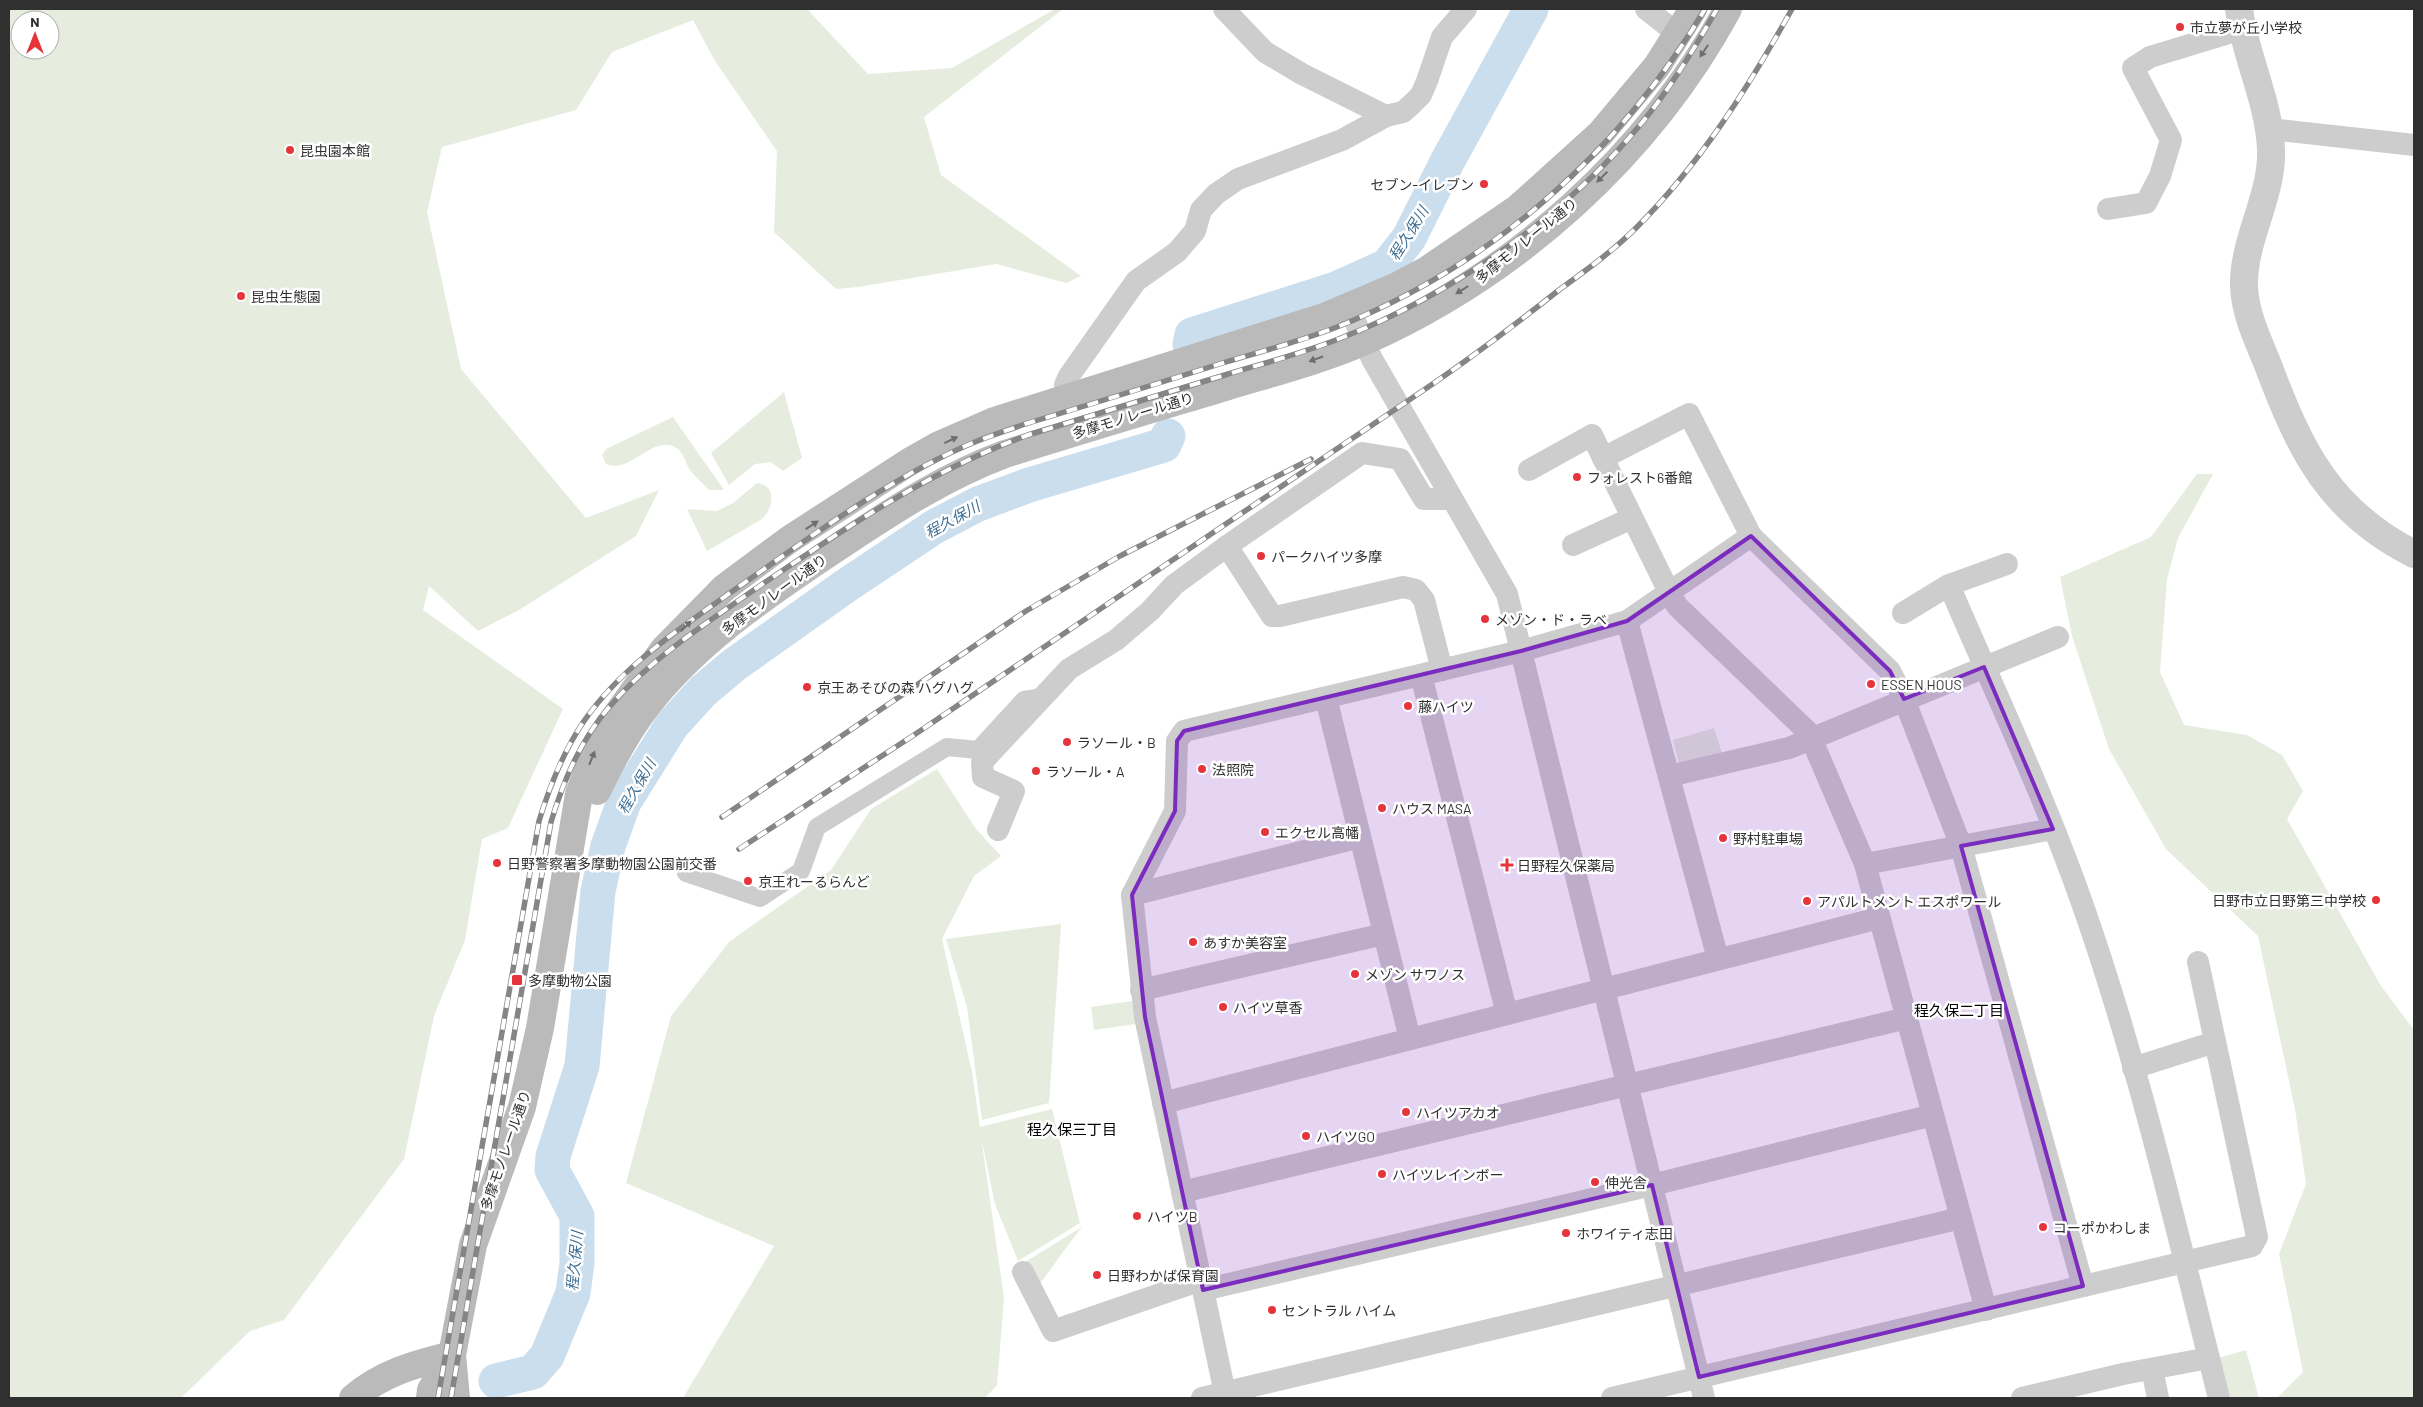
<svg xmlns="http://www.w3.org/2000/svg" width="2423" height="1407" font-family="Barlow,'Noto Sans JP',sans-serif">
	<rect width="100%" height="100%" fill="#fff"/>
	<g fill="#e6eddf" fill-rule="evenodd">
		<path d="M9,9H807L868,74L952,68L1055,9H1063L924,117L941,175L1081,276L1066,283L996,264L858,287L836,289L774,232L777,151L715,61L693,20L612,52L576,110L442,147L427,212L461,369L586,518L659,490L636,536L519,610L478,631L429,586L423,610L563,709L508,828L482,839L465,940L434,1016L404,1159L284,1320L250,1331L181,1398H9ZM20,20H50V50H20Z"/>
		<polygon points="784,392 802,458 783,471 771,462 755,464 729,485 711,453"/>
		<path d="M673,417L724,490H709C703,483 695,477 690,470C685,462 684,452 675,447C652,435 629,475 606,464L602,455L606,449Z"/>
		<polygon points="2197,474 2213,474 2178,538 2167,579 2160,672 2184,725 2247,735 2282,755 2303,791 2287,819 2381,986 2414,1030 2414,1398 2277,1398 2303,1372 2279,1254 2306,1184 2295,1109 2258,936 2166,849 2109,749 2072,636 2060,577 2151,537"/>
		<path d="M757,483C778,486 773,508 762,519L707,551L687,509L717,511L733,503Z"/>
		<polygon points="1714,728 1722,753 1679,764 1673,740"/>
		<polygon points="937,769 976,829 1001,856 974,876 942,939 972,1072 980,1127 1052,1109 1080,1223 1018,1261 995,1204 981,1137 1004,1298 997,1385 985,1398 683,1398 774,1246 626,1183 671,1016 730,941 831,870 871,809"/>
		<polygon points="1061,924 1049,1103 982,1120 967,1007 946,939"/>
		<polygon points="1132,1001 1136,1024 1094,1030 1091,1007"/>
		<path d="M1082,1227C1065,1248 1051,1270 1035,1290L1022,1264Z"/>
		<polygon points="2246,1350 2259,1398 2229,1398 2218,1358"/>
	</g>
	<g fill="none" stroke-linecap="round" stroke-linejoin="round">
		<g stroke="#cbdeed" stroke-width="35">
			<polyline points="1190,344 1192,335 1336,289 1387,266 1409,238 1447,162 1531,9"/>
			<polyline points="496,1381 533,1372 547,1356 573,1293 577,1263 577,1216 552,1170 553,1156 582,1066 598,891 608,846 624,802 672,725 703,691 734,665 847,585 934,527 978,504 1029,485 1164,445 1168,436"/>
		</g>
		<polyline stroke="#cdcdcd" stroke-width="18" points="686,873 760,898 801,871 817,827 947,747 978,750 1024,700 1043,697"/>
		<g stroke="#cdcdcd" stroke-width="22">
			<polyline points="1224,9 1265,52 1302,74 1386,116"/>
			<polyline points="1646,9 1678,34"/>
			<polyline points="2270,129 2414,145"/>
			<polyline points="2108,209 2146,203 2160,176 2171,140 2133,68 2150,57 2242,29"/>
			<polyline points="1349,308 1372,359 1507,594 1704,1398"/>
			<polyline points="1069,397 1065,385 1069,376 1136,281 1177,252 1195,231 1201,210 1216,194 1238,179 1342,140 1386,116 1403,112 1412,104 1421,95 1427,81 1442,37 1466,9"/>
			<polyline points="1529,470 1592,435 1603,458"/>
			<polyline points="1751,536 1890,671 1904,699 1961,846 2083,1286"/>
			<polyline points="1573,545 1632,518"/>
			<polyline points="1227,546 1272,616 1280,616 1403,587 1416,590 1424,600 1442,670"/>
			<path d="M1949,585C1994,690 2044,795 2082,903C2139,1064 2177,1233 2219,1398"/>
			<polyline points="1903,613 1949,585 2007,564"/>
			<polyline points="1627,621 1718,959"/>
			<polyline points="1421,675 1507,1014"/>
			<polyline points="1326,698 1410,1039"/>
			<polyline points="1669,776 1789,748 2058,637"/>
			<polyline points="998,830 1014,791 983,777 982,762 1069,669 1116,640 1150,611 1174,585 1227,546 1362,453 1400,459 1424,499 1452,499"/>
			<polyline points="1865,864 2053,829"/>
			<polyline points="1132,895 1360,837"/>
			<polyline points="1141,990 1384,934"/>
			<polyline points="2133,1068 2215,1042"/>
			<polyline points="1163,1103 1879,918"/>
			<polyline points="1182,1192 1907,1018"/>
			<polyline points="1023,1272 1053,1331 1201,1280"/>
			<polyline points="1203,1290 1652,1185 1933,1115"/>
			<polyline points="2152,1369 2158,1398"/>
			<polyline points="1202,1398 1961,1218"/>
			<polyline points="1226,1398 1145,1017 1132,895 1175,811 1177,741 1184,731 1521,651 1627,621 1751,536 1689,414 1603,458 1670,594 1677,606 1808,732 1811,738 1865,864 1986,1310"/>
			<polyline points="1612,1398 2252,1246 2257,1237 2198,962"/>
			<polyline points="2022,1398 2123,1374 2209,1358"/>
		</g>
		<path stroke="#cdcdcd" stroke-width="28" d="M2239,9C2245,56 2269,101 2271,149C2273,196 2243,239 2244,286C2245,314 2258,340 2268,365C2300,450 2329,511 2414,554"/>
		<g stroke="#bababa" stroke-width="28">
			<path d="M597,791C609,766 622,741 638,718C690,644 772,591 847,541C897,508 948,475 1005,454C1078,431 1152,409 1225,387C1271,373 1319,361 1363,342C1516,274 1648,156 1728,9"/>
			<path d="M353,1398C382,1373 415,1364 452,1355"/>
			<polyline points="430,1398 431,1390 452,1355"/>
			<polyline points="456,1398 452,1355 473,1245 522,1107 540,1028 579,794 596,749 608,727 664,649 724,588 790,539 909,462 939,445 994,421 1327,316 1395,287 1427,270 1518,208 1600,134 1657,66 1693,9"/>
		</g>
		<defs>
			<g id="rail">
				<polyline points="722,817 1026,611 1120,556 1311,459"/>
				<path d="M739,849L914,735L1412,398C1463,364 1511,328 1559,290C1585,271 1613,251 1636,228C1700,164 1748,88 1792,9"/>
				<path d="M438,1398L539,821C550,785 563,752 584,721C623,665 682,627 737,588C809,538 894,475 975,442C992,435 1009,430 1025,424C1092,404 1159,383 1226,362C1263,351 1301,341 1337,327C1492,265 1620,152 1705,9"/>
				<path d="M451,1398L551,822C564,779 581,739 611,705C654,656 708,622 761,585C847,527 929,471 1028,435C1093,415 1159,395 1225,375C1264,363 1304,353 1341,338C1451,295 1565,216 1640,125C1670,89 1694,49 1717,9"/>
			</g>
		</defs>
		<use href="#rail" stroke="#858585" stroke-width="5.5"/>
		<use href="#rail" stroke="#fff" stroke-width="4" stroke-dasharray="11" stroke-linecap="butt"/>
	</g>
	<defs><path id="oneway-solid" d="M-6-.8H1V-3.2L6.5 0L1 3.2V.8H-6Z" transform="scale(1.25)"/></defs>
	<g fill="#6e6e6e">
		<use href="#oneway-solid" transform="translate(1704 51) rotate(124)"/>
		<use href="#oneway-solid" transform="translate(1602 177) rotate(136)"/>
		<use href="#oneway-solid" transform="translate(1462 290) rotate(148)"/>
		<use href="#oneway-solid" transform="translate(1316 359) rotate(161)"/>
		<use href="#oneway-solid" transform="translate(951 440) rotate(-25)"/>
		<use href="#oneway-solid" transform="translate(812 525) rotate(-33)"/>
		<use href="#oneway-solid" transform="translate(686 626) rotate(-46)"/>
		<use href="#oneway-solid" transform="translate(592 758) rotate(-68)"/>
	</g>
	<path fill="#7b2cbf" fill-opacity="0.2" stroke="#7b2cbf" stroke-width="4" stroke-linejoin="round" d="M1751,536L1890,671L1904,699L1984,667L2053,829L1961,846L2083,1286L1699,1377L1652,1185L1203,1290L1145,1017L1132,895L1175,811L1177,741L1184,731L1521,651L1627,621Z"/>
	<g fill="#e5353b" stroke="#fff" stroke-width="2">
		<circle cx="2180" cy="27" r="5"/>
		<circle cx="290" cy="150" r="5"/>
		<circle cx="1484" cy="184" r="5"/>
		<circle cx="241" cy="296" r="5"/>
		<circle cx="1577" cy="477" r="5"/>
		<circle cx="1261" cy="556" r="5"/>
		<circle cx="1485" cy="619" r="5"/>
		<circle cx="1871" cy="684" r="5"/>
		<circle cx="807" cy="687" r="5"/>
		<circle cx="1408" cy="706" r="5"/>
		<circle cx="1067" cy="742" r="5"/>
		<circle cx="1202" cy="769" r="5"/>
		<circle cx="1036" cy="771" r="5"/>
		<circle cx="1382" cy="808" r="5"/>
		<circle cx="1265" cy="832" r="5"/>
		<circle cx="1723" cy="838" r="5"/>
		<circle cx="497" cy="863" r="5"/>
		<path d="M1504.5 857.5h5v5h5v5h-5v5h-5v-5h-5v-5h5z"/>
		<circle cx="748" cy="881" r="5"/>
		<circle cx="2376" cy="900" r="5"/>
		<circle cx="1807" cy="901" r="5"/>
		<circle cx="1193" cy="942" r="5"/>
		<circle cx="1355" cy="974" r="5"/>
		<rect x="511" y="974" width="12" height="12" rx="2.5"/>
		<circle cx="1223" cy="1007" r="5"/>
		<circle cx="1406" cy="1112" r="5"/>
		<circle cx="1306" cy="1136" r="5"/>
		<circle cx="1382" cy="1174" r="5"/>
		<circle cx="1595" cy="1182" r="5"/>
		<circle cx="1137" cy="1216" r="5"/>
		<circle cx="2043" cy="1227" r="5"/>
		<circle cx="1566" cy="1233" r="5"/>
		<circle cx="1097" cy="1275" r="5"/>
		<circle cx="1272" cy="1310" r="5"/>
	</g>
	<g text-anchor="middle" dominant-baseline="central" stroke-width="5" stroke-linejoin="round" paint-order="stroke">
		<g font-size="14" fill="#303030" stroke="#fff" text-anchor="start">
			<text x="2190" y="27">市立夢が丘小学校</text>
			<text x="300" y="150">昆虫園本館</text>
			<text x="1474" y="184" text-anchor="end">セブン-イレブン</text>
			<text x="251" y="296">昆虫生態園</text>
			<text x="1587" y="477">フォレスト6番館</text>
			<text x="1271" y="556">パークハイツ多摩</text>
			<text x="1495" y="619">メゾン・ド・ラベ</text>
			<text x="1881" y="684">ESSEN HOUS</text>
			<text x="817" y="687">京王あそびの森 ハグハグ</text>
			<text x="1418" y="706">藤ハイツ</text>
			<text x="1077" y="742">ラソール・B</text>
			<text x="1212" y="769">法照院</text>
			<text x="1046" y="771">ラソール・A</text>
			<text x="1392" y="808">ハウス MASA</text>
			<text x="1275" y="832">エクセル高幡</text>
			<text x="1733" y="838">野村駐車場</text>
			<text x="507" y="863">日野警察署多摩動物園公園前交番</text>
			<text x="1517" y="865">日野程久保薬局</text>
			<text x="758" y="881">京王れーるらんど</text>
			<text x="2366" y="900" text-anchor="end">日野市立日野第三中学校</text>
			<text x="1817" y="901">アパルトメント エスポワール</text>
			<text x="1203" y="942">あすか美容室</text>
			<text x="1365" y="974">メゾン サワノス</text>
			<text x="528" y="980">多摩動物公園</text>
			<text x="1233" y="1007">ハイツ草香</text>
			<text x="1416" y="1112">ハイツアカオ</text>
			<text x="1316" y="1136">ハイツGO</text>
			<text x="1392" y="1174">ハイツレインボー</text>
			<text x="1605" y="1182">伸光舎</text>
			<text x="1147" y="1216">ハイツB</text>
			<text x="2053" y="1227">コーポかわしま</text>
			<text x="1576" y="1233">ホワイティ志田</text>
			<text x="1107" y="1275">日野わかば保育園</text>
			<text x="1282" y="1310">セントラル ハイム</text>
		</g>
		<g font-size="14" fill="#303030" stroke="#fff">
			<text transform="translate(1526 240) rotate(-39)">多摩モノレール通り</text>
			<text transform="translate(1133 415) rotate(-17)">多摩モノレール通り</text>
			<text transform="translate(774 594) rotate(-36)">多摩モノレール通り</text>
			<text transform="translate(505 1150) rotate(-71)">多摩モノレール通り</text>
		</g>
		<g font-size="15" font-style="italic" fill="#3e6e93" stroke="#fff">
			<text transform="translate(1408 233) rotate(-58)">程久保川</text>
			<text transform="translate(952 519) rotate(-29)">程久保川</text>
			<text transform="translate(636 786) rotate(-60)">程久保川</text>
			<text transform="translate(574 1261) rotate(-85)">程久保川</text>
		</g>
		<g font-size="15" fill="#000" stroke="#fff">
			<text x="1959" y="1010">程久保二丁目</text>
			<text x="1072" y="1129">程久保三丁目</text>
		</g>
	</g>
	<rect width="2423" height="1407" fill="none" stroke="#303030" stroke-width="20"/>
	<g transform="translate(35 35)"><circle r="24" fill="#ffffff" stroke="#acacac"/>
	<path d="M0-4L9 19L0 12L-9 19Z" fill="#e5353b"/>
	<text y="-8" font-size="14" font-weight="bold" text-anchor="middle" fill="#303030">N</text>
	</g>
</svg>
